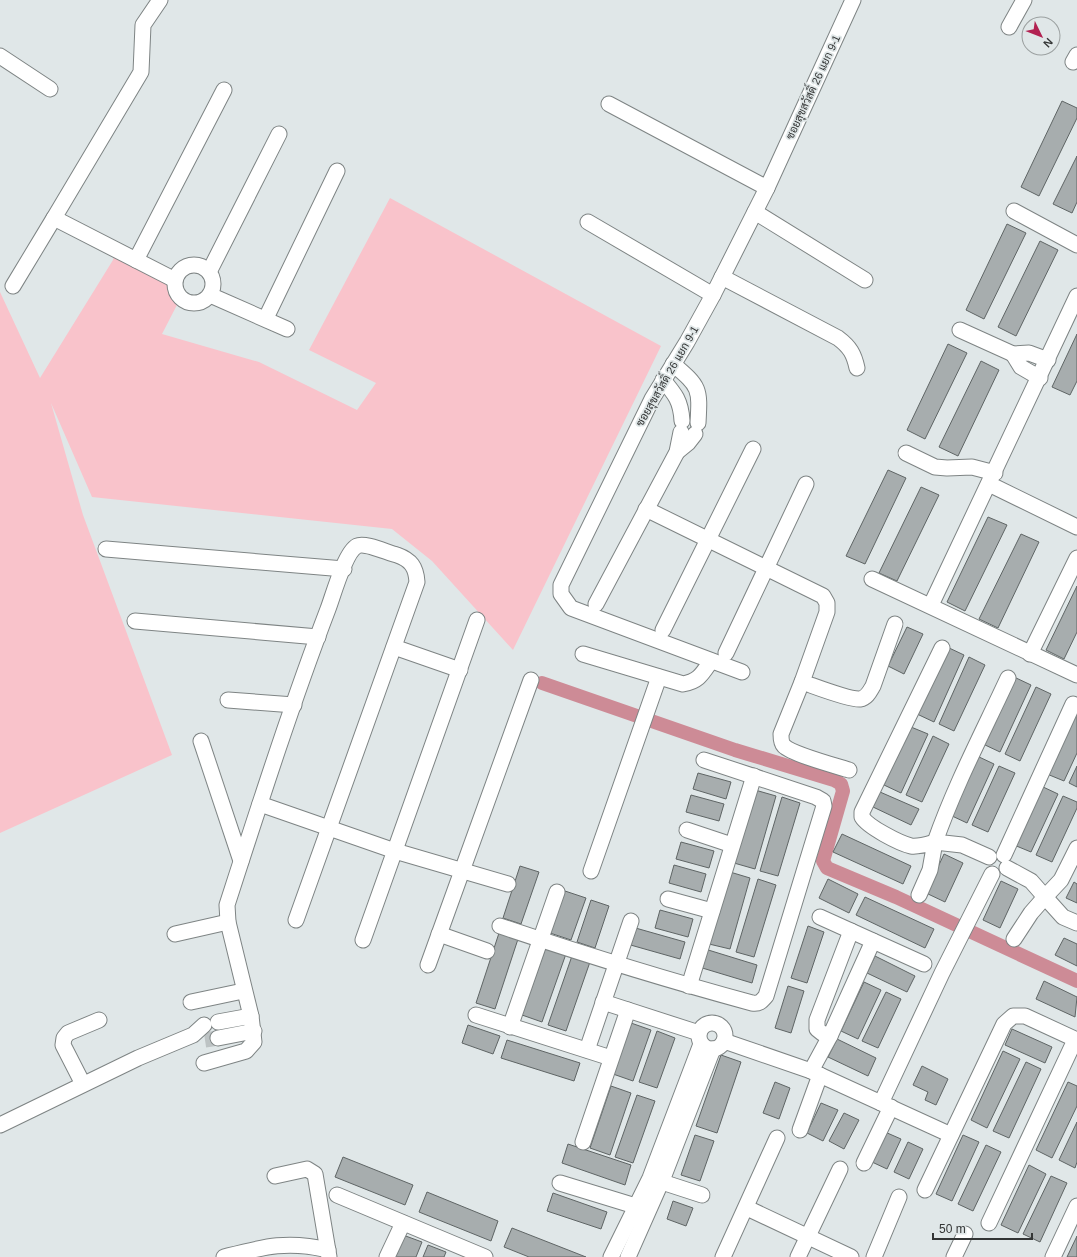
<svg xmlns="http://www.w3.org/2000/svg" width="1077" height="1257" font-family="Helvetica,Sarabun,sans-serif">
	<rect width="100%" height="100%" fill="#e0e7e8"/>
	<polygon fill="#f9c3cb" points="390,198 661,346 513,650 432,561 392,529 92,497 51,403 83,515 172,755 0,833 0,292 40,378 113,260 115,252 170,281 179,301 162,334 259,362 357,410 376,383 309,350"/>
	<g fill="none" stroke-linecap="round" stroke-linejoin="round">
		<polyline stroke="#cd8b96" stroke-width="14" points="542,683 735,750 834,780 841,784 843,791 823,861 827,868 896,897 1077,981"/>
	</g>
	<g fill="#a7adae" stroke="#5f6565">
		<polygon points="1062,101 1077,108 1077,118 1039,196 1021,187"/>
		<polygon points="1077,156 1077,202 1072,213 1053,204"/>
		<polygon points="1007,224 1026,233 984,319 966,310"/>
		<polygon points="1040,241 1058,250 1016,336 998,327"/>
		<polygon points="1077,334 1077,381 1070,395 1052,387"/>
		<polygon points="948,344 967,353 925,439 907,430"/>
		<polygon points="981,361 999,370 958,456 939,447"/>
		<polygon points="888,470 906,478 865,564 846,556"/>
		<polygon points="921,487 939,495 897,581 879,573"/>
		<polygon points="988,517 1007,525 965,611 947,602"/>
		<polygon points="1021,534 1039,542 998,628 979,619"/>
		<polygon points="1077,586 1077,632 1064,659 1046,650"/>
		<polygon points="907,627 923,634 904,674 888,666"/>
		<polygon points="947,647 964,655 934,722 917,714"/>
		<polygon points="969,657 985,665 954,731 939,724"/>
		<polygon points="1014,677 1031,685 1000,752 983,744"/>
		<polygon points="1036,687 1051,694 1020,761 1005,754"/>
		<polygon points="1077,709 1077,753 1064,781 1047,774"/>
		<polygon points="911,727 928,734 901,793 884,785"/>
		<polygon points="933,736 949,744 922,802 906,795"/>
		<polygon points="977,756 994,764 967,823 950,815"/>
		<polygon points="999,766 1015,773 988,832 972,825"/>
		<polygon points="1077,766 1077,787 1069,783"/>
		<polygon points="698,773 731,782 726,799 693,789"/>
		<polygon points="1041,786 1058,794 1031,852 1014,845"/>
		<polygon points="755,790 776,796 755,869 734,863"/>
		<polygon points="880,792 919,809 911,825 873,807"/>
		<polygon points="691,795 724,804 719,821 686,812"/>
		<polygon points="1063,796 1077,802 1077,808 1052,862 1036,855"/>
		<polygon points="782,797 800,803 778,876 760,871"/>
		<polygon points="842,834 911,866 903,884 833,852"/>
		<polygon points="681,842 714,851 709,868 676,859"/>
		<polygon points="944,854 963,863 945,902 926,893"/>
		<polygon points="674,865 706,874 701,892 669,883"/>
		<polygon points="520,866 539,872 521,924 503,918"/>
		<polygon points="730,872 750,878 730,949 709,944"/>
		<polygon points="758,879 776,885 754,957 736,952"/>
		<polygon points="828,879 858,894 849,913 819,898"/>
		<polygon points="1001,881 1018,889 1000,928 983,920"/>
		<polygon points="1074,882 1077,884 1077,903 1066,898"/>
		<polygon points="565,891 586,898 571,940 550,933"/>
		<polygon points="865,897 934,929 925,948 856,915"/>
		<polygon points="591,900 609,906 595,948 577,942"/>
		<polygon points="660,910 693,919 688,937 655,928"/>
		<polygon points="808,926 824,932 807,983 791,978"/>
		<polygon points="632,927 685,942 680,959 627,944"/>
		<polygon points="500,930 519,936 495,1009 476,1003"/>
		<polygon points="1064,938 1077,944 1077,966 1055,955"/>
		<polygon points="547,944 567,951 542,1022 522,1015"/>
		<polygon points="705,949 757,965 752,983 699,967"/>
		<polygon points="573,953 591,959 566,1031 548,1025"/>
		<polygon points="875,956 915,976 907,992 867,973"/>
		<polygon points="1044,981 1077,997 1075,1017 1036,999"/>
		<polygon points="864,982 881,990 858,1039 841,1031"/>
		<polygon points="788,986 804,991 791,1033 775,1028"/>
		<polygon points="886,992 901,999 878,1048 862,1041"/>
		<polygon points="631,1023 651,1030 633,1081 613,1074"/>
		<polygon points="468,1025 500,1036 493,1054 462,1043"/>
		<polygon points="1012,1029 1052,1047 1045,1063 1005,1045"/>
		<polygon points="657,1031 675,1038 657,1088 639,1082"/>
		<polygon points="837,1039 876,1058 868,1076 828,1057"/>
		<polygon points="507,1040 580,1063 574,1081 501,1058"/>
		<polygon points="1003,1051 1020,1059 987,1128 971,1120"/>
		<polygon points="721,1055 741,1062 717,1133 696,1126"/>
		<polygon points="1026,1062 1041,1069 1009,1138 993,1131"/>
		<polygon points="922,1066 948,1079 936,1105 925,1100 928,1092 913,1085"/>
		<polygon points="775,1082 790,1088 779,1119 763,1113"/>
		<polygon points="1068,1082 1077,1086 1077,1106 1052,1158 1036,1150"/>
		<polygon points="611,1086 631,1093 610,1155 590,1148"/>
		<polygon points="637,1095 655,1101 633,1163 615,1157"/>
		<polygon points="821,1103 838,1110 823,1141 807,1133"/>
		<polygon points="844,1113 859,1120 844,1149 829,1141"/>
		<polygon points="1077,1122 1077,1162 1075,1168 1059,1160"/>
		<polygon points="885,1132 901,1139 887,1169 872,1162"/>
		<polygon points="695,1135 714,1141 700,1181 681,1175"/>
		<polygon points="963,1135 979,1142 952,1201 936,1194"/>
		<polygon points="908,1142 923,1149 909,1179 894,1172"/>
		<polygon points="568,1144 631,1165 625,1185 562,1163"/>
		<polygon points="986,1145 1001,1152 973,1211 958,1204"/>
		<polygon points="343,1157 413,1185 405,1205 335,1177"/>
		<polygon points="1029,1165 1046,1174 1018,1233 1001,1225"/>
		<polygon points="1051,1176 1067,1183 1040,1242 1023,1234"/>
		<polygon points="427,1192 498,1221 491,1241 419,1212"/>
		<polygon points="553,1193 607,1212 601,1229 547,1211"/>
		<polygon points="673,1201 693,1208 686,1226 667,1219"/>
		<polygon points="512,1228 586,1257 529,1257 504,1247"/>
		<polygon points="403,1235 422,1242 416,1257 394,1257"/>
		<polygon points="1077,1236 1077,1257 1067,1257"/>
		<polygon points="428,1245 446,1252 444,1257 423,1257"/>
	</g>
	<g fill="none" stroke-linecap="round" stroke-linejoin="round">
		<polyline stroke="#bdc3c4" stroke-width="15" stroke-dasharray="15 8" stroke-linecap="butt" points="205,1040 218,1038"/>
		<defs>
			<g id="minor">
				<polyline points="160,0 143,25 141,72 54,218 175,280"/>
				<polyline points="1009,27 1024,0"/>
				<polyline points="0,56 50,89"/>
				<polyline points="1073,62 1077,55"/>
				<polyline points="609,104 767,188"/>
				<polyline points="1014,211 1077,245"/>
				<polyline points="755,212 865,280"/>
				<polyline points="588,222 713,295"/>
				<polyline points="136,260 224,90"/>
				<circle cx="194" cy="284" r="19"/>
				<polyline points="209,272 279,134"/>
				<path d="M722,277L838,338C850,347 854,354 857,368"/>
				<polyline points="13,286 54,218"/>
				<polyline points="210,295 287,329"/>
				<polyline points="266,318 337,171"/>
				<polyline points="960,330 1013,354 1029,353 1048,360"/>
				<polyline points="1013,354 1021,367 1040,378"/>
				<path d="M673,364C700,387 700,388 698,423"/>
				<path d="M663,380C675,394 681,401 682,421"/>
				<polyline points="677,452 688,443 695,434"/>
				<polyline points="906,453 935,467 947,468 972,467 995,473"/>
				<polyline points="989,484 1077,527"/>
				<path d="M646,509L823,596L827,603V612L802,682L781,734C781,738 781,743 784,746C792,754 836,766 849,770"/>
				<polyline points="106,549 344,569"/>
				<polyline points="872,579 1077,675"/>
				<polyline points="596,604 677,452 681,432"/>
				<polyline points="931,605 1077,296"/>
				<polyline points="135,621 318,637"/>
				<polyline points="663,630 753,449"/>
				<polyline points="394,647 460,670"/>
				<polyline points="726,653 806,484"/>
				<path d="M583,654L683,684C699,681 702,674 711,661"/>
				<polyline points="1030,654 1077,558"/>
				<polyline points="742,672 571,608 561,594 561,585 652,399 687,342 713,295 767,188 853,0"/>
				<path d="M802,682C814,686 849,700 860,699C867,698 870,691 873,686L895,624"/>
				<polyline points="228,700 294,705"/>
				<polyline points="201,741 241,861"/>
				<polyline points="260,804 395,851 508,884"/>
				<polyline points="687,830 732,845"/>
				<polyline points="1004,855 1073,704"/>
				<path d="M989,857L962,845L935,842C955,785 983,732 1008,678"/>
				<polyline points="1007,868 1031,881 1045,897 1061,880 1077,848"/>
				<polyline points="591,871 659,677"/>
				<path d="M919,895L930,870L935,842C928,844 919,847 911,846C899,843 868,827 862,817V812L942,648"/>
				<polyline points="668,899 712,911"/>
				<polyline points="820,917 924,964"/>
				<path d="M500,926C583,954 667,980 752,1003C759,1004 761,1002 766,996L824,806L823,801L816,797L704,760"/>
				<polyline points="175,934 228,922"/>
				<polyline points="439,934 487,951"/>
				<polyline points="1014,939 1031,913 1045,897 1063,917 1077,923"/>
				<polyline points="363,940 477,620"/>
				<polyline points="428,965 531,680"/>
				<polyline points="689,986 754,776"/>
				<polyline points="191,1002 243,991"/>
				<polyline points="603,1002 699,1033"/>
				<polyline points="476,1015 611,1058"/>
				<polyline points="218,1022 251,1016"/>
				<circle cx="712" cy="1036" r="13"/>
				<polyline points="510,1027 557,892"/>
				<polyline points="830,1036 822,1033 817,1029 817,1020 851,931"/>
				<polyline points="218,1038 254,1031"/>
				<polyline points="724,1041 811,1071 951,1135"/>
				<polyline points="587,1050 631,921"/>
				<path d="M204,1063L246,1051L254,1042L251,1016L228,922L227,905C259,806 291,706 328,609C333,596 345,552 357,546C365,542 388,553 397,555C411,560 416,567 417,582L296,920"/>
				<polyline points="811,1071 830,1036 873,941"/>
				<polyline points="83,1084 63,1045 64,1038 68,1033 99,1020"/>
				<polyline points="881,1103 942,973 992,874"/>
				<polyline points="0,1125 138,1058 193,1035 204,1025"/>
				<polyline points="800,1130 820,1075"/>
				<polyline points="583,1142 628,1010"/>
				<polyline points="864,1163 891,1107"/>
				<polyline points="275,1176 307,1169 315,1174 329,1257"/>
				<polyline points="662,1182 702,1195"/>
				<polyline points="560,1183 645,1209"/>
				<polyline points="925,1190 1004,1024 1013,1016 1025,1016 1077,1040"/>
				<polyline points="337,1195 485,1257"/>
				<polyline points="747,1208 851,1257"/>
				<polyline points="989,1223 1075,1040"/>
				<path d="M224,1257C263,1247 287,1240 328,1250"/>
				<polyline points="387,1257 403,1223"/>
				<polyline points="611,1257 650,1178 701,1044"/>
				<polyline points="628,1257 663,1178 713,1049"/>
				<polyline points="723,1257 777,1138"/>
				<polyline points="798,1257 840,1169"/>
				<polyline points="874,1257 899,1197"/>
				<polyline points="954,1257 965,1234"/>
				<polyline points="1053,1257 1077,1206"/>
			</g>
		</defs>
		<use href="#minor" stroke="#7e8484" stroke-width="17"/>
		<use href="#minor" stroke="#fff" stroke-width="15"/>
	</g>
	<g text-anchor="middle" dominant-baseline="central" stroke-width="3.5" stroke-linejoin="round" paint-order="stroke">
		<g font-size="11" fill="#333535" stroke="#e0e7e8">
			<text transform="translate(813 87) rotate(-65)">ซอยสุขสวัสดิ์ 26 แยก 9-1</text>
			<text transform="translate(667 376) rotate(-60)">ซอยสุขสวัสดิ์ 26 แยก 9-1</text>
		</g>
	</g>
	<g transform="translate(1041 36) rotate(133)"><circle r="19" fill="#e0e7e8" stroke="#9ba0a0"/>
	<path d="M0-3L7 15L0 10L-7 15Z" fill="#b22151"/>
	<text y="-6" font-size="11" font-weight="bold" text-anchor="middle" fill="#333535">N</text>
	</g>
	<path d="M933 1233v6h99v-6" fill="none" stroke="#333535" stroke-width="2"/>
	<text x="939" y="1233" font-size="12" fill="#333535" stroke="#e0e7e8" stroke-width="3" paint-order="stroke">50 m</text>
</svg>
